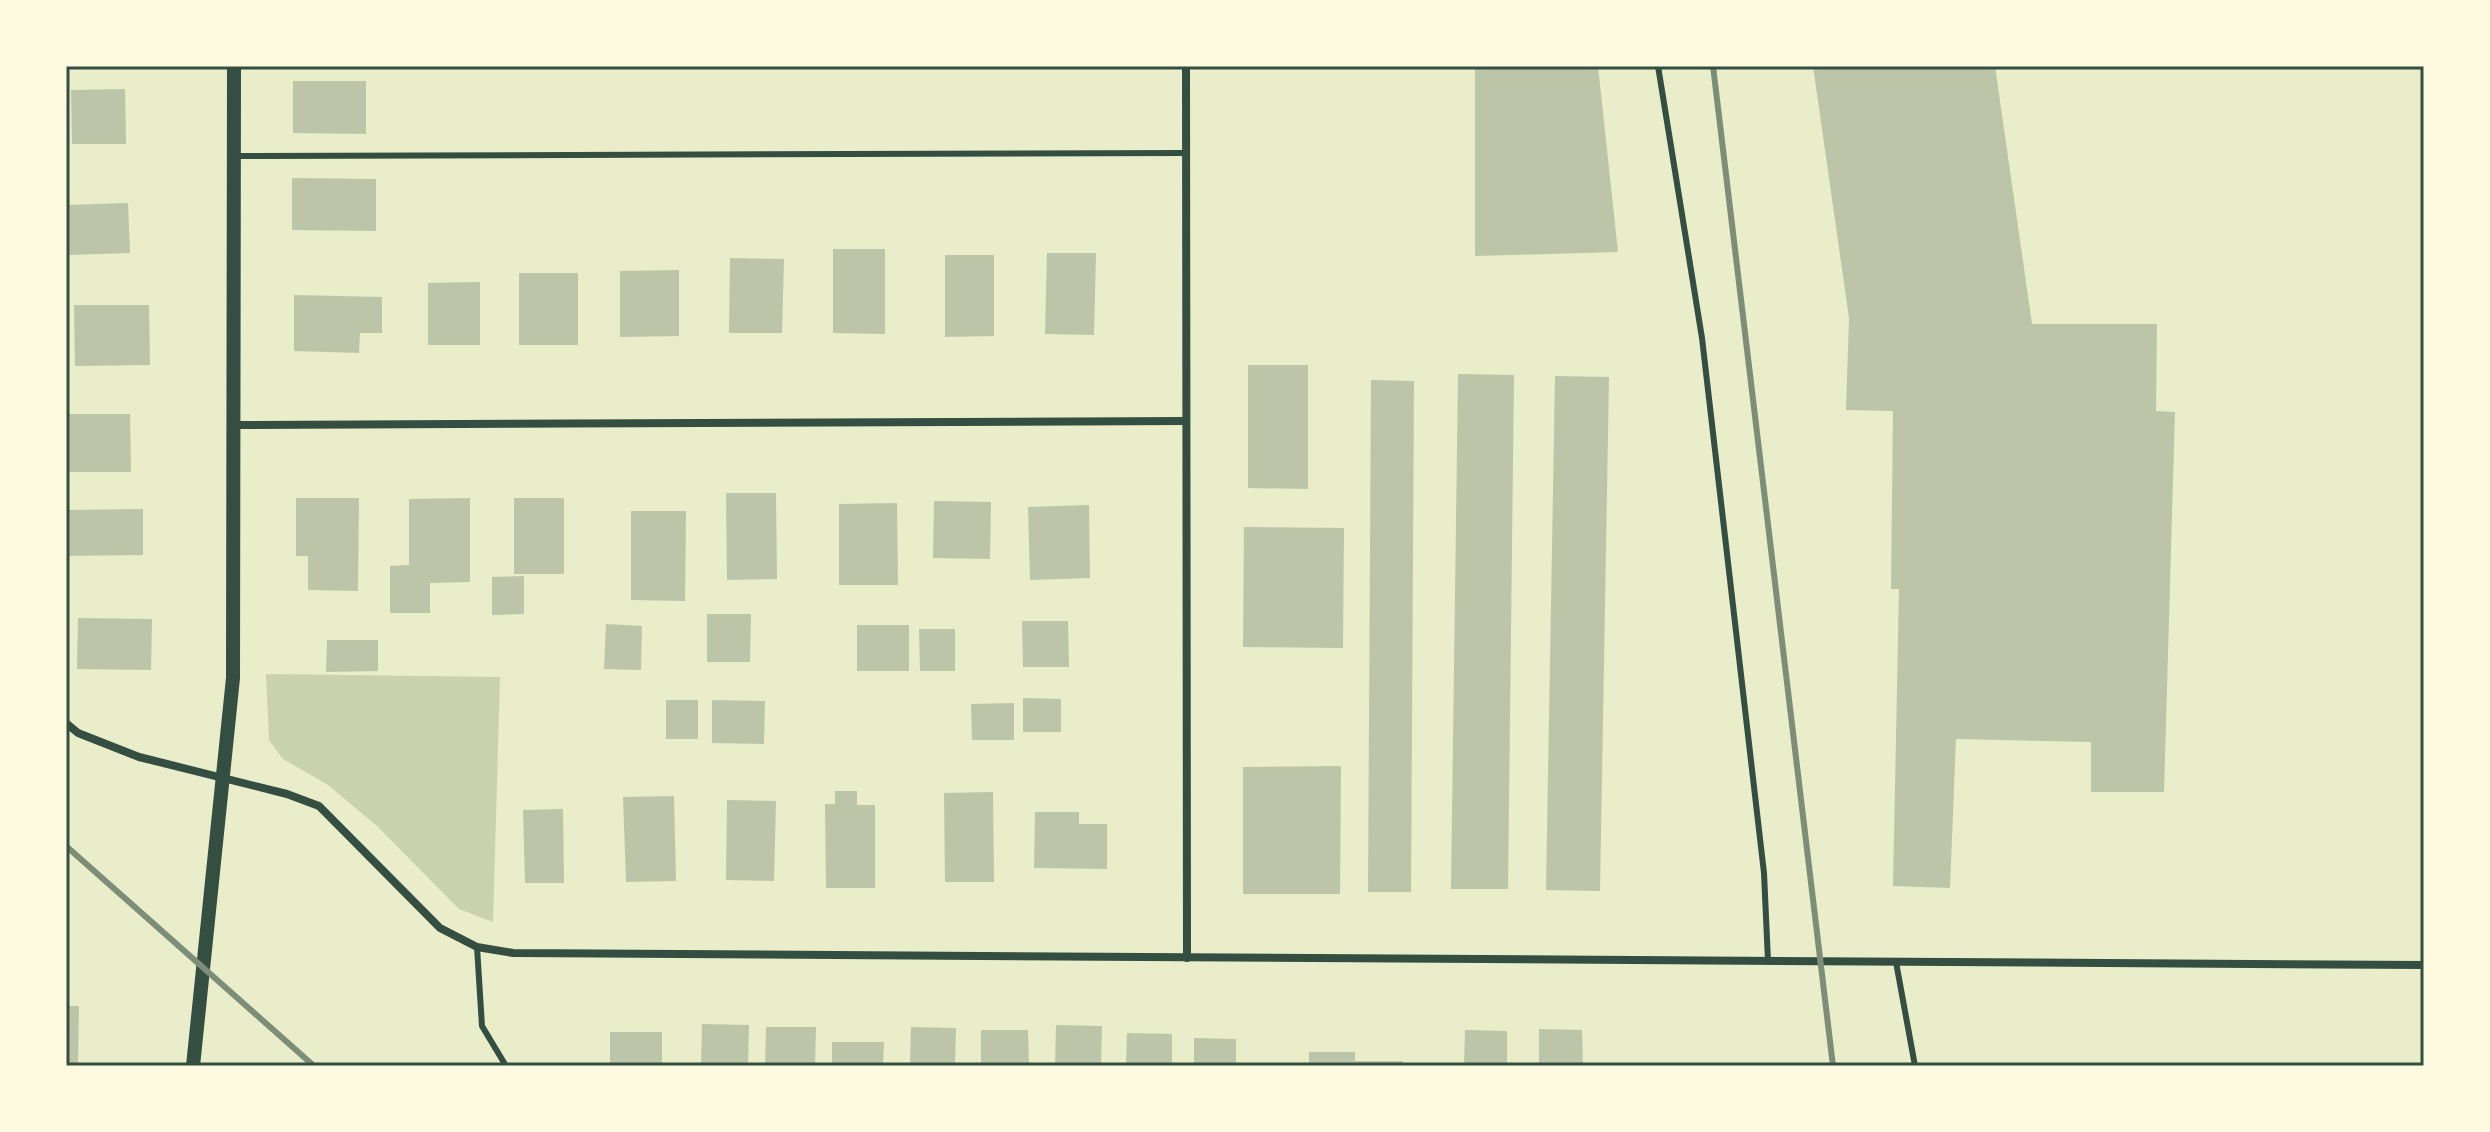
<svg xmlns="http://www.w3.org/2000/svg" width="2490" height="1132" font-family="'Open Sans',sans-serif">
	<rect width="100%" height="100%" fill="#e9edc9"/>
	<polygon fill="#cad2ad" points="266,674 500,677 493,922 459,909 377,826 328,785 283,759 269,740"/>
	<g fill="#bcc5a7">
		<polygon points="1475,66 1598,66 1618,252 1475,256"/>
		<polygon points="1813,66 1995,66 2032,324 2157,324 2156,411 2175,412 2164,792 2091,792 2091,742 1956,739 1950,888 1893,886 1899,589 1891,589 1893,411 1846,410 1849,318"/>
		<polygon points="293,81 366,81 366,134 293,133"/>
		<polygon points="125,89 126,144 72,144 71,90"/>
		<polygon points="292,178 376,179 376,231 292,230"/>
		<polygon points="128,203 130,253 68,255 66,205"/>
		<polygon points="833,249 885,249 885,334 833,333"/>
		<polygon points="1047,253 1096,253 1094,335 1045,334"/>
		<polygon points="945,255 994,255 994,336 945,337"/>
		<polygon points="730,258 784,259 782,333 729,333"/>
		<polygon points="679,270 679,336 620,337 620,271"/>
		<rect x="519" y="273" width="59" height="72"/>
		<polygon points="480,282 480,345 428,345 428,283"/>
		<polygon points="294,295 382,297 382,333 360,333 359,353 294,351"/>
		<polygon points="74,305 149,305 150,365 75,366"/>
		<polygon points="1248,365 1308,365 1308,489 1248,488"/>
		<polygon points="1458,374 1514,375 1508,889 1451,889"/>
		<polygon points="1555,376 1609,377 1600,891 1546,890"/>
		<polygon points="1371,380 1414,381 1411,892 1368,892"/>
		<polygon points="66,414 130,414 131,472 66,472"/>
		<polygon points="726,493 776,493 777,579 727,580"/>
		<polygon points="296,498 359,498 358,591 308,590 308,556 296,556"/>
		<polygon points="470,498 470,582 430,583 430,613 390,613 390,566 409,565 409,499"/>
		<rect x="514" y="498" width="50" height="76"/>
		<polygon points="934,501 991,502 990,559 933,558"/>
		<polygon points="897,503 898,585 839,585 839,504"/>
		<polygon points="1089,505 1090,578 1030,580 1028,507"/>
		<polygon points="143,509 143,555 66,556 66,510"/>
		<polygon points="631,511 686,511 685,601 631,600"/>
		<polygon points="1244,527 1344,528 1343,648 1243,647"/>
		<polygon points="524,576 524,614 492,615 492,577"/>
		<polygon points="707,614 751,614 750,662 707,662"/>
		<polygon points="78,618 152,619 151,670 77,669"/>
		<polygon points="1022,621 1068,621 1069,667 1023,667"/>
		<polygon points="606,624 642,626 641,670 604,669"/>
		<rect x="857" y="625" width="52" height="46"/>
		<polygon points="919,629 955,629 955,671 920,671"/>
		<polygon points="327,640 378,640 378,671 326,672"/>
		<polygon points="1023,698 1061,699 1061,732 1023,732"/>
		<rect x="666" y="700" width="32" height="39"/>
		<polygon points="712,700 765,701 764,744 712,743"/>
		<polygon points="1014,703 1014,740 972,740 971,704"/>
		<polygon points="1341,766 1340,894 1243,894 1243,767"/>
		<polygon points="835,791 857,791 857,805 875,805 875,888 826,888 825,804 835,804"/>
		<polygon points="993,792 994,882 945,882 944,793"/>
		<polygon points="674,796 676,881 626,882 623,797"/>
		<polygon points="727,800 776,801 774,881 726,880"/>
		<polygon points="563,809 564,883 525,883 523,810"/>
		<polygon points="1035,812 1079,812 1079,824 1107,824 1107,869 1034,868"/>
		<polygon points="66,1006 79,1006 78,1066 66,1066"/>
		<polygon points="702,1024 749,1025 748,1066 701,1066"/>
		<polygon points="1056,1025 1102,1026 1101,1066 1055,1066"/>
		<polygon points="766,1027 816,1027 815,1066 765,1066"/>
		<polygon points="911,1027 956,1028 955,1066 910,1066"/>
		<polygon points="1539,1029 1582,1030 1583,1066 1539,1066"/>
		<polygon points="981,1030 1028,1030 1029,1066 981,1066"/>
		<polygon points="1465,1030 1507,1031 1507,1066 1464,1066"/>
		<rect x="610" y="1032" width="52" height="34"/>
		<polygon points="1127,1033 1172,1034 1172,1066 1126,1066"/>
		<polygon points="1194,1038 1236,1039 1236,1066 1194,1066"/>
		<polygon points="832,1042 884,1042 883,1066 832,1066"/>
		<polygon points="1309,1052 1355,1052 1355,1061 1403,1061 1403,1066 1309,1066"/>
	</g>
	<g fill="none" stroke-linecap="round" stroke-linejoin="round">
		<g stroke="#344e41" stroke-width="6">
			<polyline points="1658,66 1702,338 1764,873 1768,961"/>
			<polyline points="234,156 1186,153"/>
			<polyline points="477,947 482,1026 506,1066"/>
			<polyline points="1896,962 1915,1066"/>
		</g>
		<g stroke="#344e41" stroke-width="8">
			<polyline points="1186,66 1187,958"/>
			<polyline points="234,425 1186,421"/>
			<polyline points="66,723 78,733 139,757 287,794 319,806 440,928 477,947 513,953 2424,965"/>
		</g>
		<polyline stroke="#344e41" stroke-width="14" points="193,1066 233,678 234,66"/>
		<g stroke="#7c8e77" stroke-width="6">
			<polyline points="1713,66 1833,1066"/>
			<polyline points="66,846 314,1066"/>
		</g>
	</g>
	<rect width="2490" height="1132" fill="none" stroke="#fefae0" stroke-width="136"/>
	<rect x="68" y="68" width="2354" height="996" fill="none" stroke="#344e41" stroke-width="3"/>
</svg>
